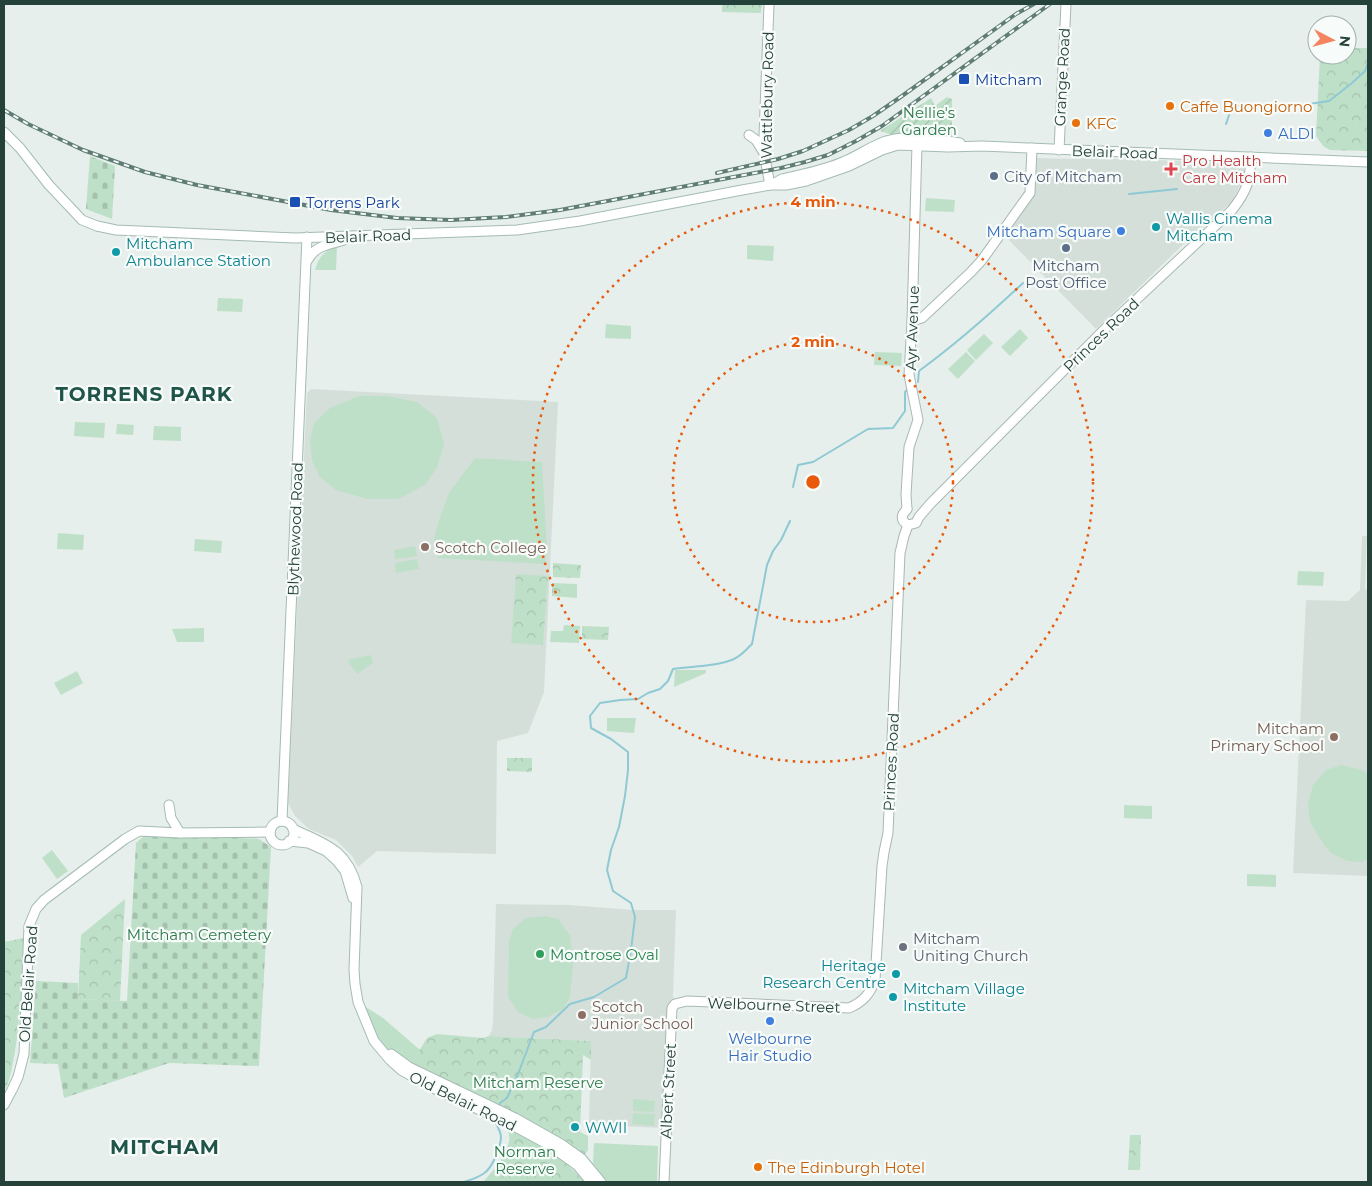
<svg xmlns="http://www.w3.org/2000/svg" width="1372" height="1186" font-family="Montserrat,sans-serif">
	<defs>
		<pattern id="cemetery-stones" width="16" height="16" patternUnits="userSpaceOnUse" patternTransform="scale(1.25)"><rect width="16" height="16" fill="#bfe0c8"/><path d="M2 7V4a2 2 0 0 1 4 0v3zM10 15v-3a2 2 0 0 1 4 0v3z" fill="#a4c1ad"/></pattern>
		<pattern id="park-crowns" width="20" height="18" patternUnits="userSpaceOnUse" patternTransform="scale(1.25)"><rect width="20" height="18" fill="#bfe0c8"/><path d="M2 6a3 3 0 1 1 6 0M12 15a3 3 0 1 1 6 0" fill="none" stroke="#a4c1ad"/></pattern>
		<pattern id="garden-furrows" width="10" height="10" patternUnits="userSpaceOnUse" patternTransform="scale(1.25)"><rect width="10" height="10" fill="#bfe0c8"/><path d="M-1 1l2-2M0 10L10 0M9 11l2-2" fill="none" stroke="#a4c1ad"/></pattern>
	</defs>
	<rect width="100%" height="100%" fill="#e6efeb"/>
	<g fill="#d4dfda">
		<polygon points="1036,158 1070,159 1094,158 1245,163 1244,173 1239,188 1231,203 1199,229 1096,329 1003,234 1034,192"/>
		<polygon points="311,389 558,402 544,692 528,733 497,741 496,854 377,851 358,867 352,856 336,840 309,829 295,816 288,803 307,393"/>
		<polygon points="1362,536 1367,536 1365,589 1368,590 1368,876 1293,873 1306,600 1348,601 1360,590"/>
		<polygon points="496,904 569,905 633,910 676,910 673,996 675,1004 666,1128 589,1125 591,1041 489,1036 492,1030 493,1021"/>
	</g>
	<g fill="#bfe0c8">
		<polygon points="926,198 955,200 954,212 925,211"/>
		<polygon points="747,245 774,246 773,261 747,259"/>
		<path d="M337,247L336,270H315C319,256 324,251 337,247Z"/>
		<polygon points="218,298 243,299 242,312 217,311"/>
		<polygon points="606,324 631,326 631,339 605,338"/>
		<polygon points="1020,329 1028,338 1010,356 1001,347"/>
		<polygon points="984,334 993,343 976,360 967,350"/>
		<polygon points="875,352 902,353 901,366 874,365"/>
		<polygon points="966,352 975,361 958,379 948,369"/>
		<polygon points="359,396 388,396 417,402 437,418 444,444 437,468 425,485 398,499 367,499 336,490 320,477 312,461 310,440 314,423 330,408"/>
		<polygon points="75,422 105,423 104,438 74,436"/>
		<polygon points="117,424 134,425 133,435 116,434"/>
		<polygon points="154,426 181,427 181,441 153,440"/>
		<polygon points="475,458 542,462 547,548 545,564 438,558 434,538 440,517 449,493"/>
		<polygon points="58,533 84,535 83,550 57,549"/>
		<polygon points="195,539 222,541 221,553 194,551"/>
		<polygon points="415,546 417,556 395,559 394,550"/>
		<polygon points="417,559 419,569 396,573 395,563"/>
		<polygon points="1298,571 1324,572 1323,586 1297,585"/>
		<polygon points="564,625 580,626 579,643 550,642 551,631 563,631"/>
		<polygon points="204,628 204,642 177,642 172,629"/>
		<polygon points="371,655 373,663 357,674 348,662 350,659"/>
		<polygon points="675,670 706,670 706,673 674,687"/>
		<polygon points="77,671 83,683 61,695 54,683"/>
		<polygon points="607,718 636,718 634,733 607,731"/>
		<polygon points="1341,765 1362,770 1368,775 1368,859 1361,862 1347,861 1331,853 1324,845 1310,822 1308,804 1313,785 1326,770"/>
		<polygon points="1124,805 1152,806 1152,819 1124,818"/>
		<polygon points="52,850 68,871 57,879 42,858"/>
		<polygon points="1247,874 1276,875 1276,887 1247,886"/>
		<polygon points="545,916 558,919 570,935 573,967 570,997 563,1009 548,1017 533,1019 518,1012 508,997 509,940 513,929 526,918"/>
		<polygon points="358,1002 383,1018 420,1050 406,1072 374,1041"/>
		<polygon points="633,1099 655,1101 654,1112 633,1111"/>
		<polygon points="633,1113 655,1114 654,1126 632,1124"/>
		<polygon points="594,1143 658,1146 657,1182 607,1182 593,1163"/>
	</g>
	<g fill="url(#cemetery-stones)">
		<polygon points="90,156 115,166 112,219 86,209"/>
		<polygon points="146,834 181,835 259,839 271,847 259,1066 169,1063 64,1098 58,1064 30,1063 36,981 78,983 78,999 127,1001 136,843"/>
	</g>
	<g fill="url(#park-crowns)">
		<polygon points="722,4 762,4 761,13 722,12"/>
		<polygon points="1347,48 1368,48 1368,151 1330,150 1323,146 1316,136 1320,55 1347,55"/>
		<polygon points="553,563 581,565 580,578 553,577"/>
		<polygon points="516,574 548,576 543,645 511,643"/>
		<polygon points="552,583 577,584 577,598 552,596"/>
		<polygon points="582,626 609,627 608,640 582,639"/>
		<polygon points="507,758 532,758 532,772 507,771"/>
		<polygon points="125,899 120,1001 78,999 81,935"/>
		<path d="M24,938C22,980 21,1021 13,1062C11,1072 10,1082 4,1091V942Z"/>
		<polygon points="437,1034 483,1038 489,1036 591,1041 591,1060 583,1055 580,1132 588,1136 588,1150 582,1159 409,1067 427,1038"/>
		<path d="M508,1126L532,1138L561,1158L585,1182H483C492,1172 506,1156 509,1142C510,1137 508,1131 508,1126Z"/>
		<polygon points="1130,1135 1141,1135 1140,1170 1128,1170"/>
	</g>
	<polygon fill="url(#garden-furrows)" points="947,97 952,99 952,137 893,135 880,131 931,98 935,106"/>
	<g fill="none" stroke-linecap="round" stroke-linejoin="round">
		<g stroke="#8ec9d4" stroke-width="2">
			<polyline points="1226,124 1230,112 1235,106 1302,105 1329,101 1352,83 1365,71 1368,63"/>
			<polyline points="1129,194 1177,189"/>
			<path d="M918,382L919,371C956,344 990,314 1023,283"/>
			<polyline points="793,487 798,465 813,462 868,429 893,428 905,411 905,392 909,388"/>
			<path d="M499,1107L500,1103L507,1098L518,1074L534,1032L546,1027L570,1004L594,997L626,978L631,950L635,917L631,903L613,891L607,870L611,850L619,827L625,796L628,770V752L611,739L591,728L590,716L600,703L620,700L638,699L648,693L660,689L668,681L673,669C693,666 715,667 734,659C741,656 747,649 752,644L767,565L773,551L781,540L790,521"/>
			<path d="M464,1182C470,1180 477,1178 483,1174C492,1169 501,1147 501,1136C500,1130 497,1126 495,1121"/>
		</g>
		<defs>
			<g id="tertiary">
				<polyline points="769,4 764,136 764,153 770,185"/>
				<polyline points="749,135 756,140 764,153"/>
				<polyline points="1059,150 1066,4"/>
				<polyline points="912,321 922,318 971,272 982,260 1030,193 1032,148"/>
				<polyline points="907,509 906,494 909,447 918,420 909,375 912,321 917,145"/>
				<path d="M907,509L903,514C901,519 903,522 908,525"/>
				<path d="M908,525L916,523L919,517L931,503L1108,326L1232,210C1247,191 1250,181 1251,157"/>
				<path d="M664,1182L672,1008L675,1004L687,1001L849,1008C863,1002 870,994 875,980L882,866L884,852L888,833L900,553L904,536L908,525"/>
			</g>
			<g id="secondary">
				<polyline points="4,132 20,148 49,185 82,220 97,226 116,230 295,238 517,230 580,221 742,190 770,185 786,185 806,181 849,166 882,150 898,145 948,147 982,146 1368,162"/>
				<path d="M775,183L782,179C803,174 825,170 845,161C862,154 876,142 895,139C915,135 940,140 960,143"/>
				<path d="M307,261C315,245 329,245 344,240"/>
				<polyline points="169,805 171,818 180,833"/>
				<polyline points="282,821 307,237"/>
				<circle cx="282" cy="833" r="12"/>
				<path d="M293,829C325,844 347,849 357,887L354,970L355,984L358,1002L374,1041L390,1060L401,1070L435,1089L512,1125L549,1145L577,1165L591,1182"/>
				<polyline points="289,841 308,843 326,851 337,861 345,871 353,898"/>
				<polyline points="391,1054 409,1067 515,1118 561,1144 582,1159 601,1182"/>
				<polyline points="4,1105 12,1090 18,1077 24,1054 29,926 36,909 44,900 125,839 139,831 180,833 270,832"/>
			</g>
		</defs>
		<use href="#tertiary" stroke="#a8b8b2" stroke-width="11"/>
		<use href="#secondary" stroke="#a4bbb3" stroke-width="11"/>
		<use href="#tertiary" stroke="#fff" stroke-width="9"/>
		<use href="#secondary" stroke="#fff" stroke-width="9"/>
		<defs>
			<g id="rail">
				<polyline points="4,110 28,124 83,150 145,172 197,185 331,210 397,218 451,220 506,217 560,210 781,168 805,162 828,155 856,141 882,126 1050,4"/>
				<polyline points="717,173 778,159 803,151 849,130 873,116 902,96 1016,14 1034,4"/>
			</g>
		</defs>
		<use href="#rail" stroke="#5f7d75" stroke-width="4"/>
		<use href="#rail" stroke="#f7fbf9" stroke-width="2" stroke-dasharray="5.5" stroke-linecap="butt"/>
	</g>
	<g fill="none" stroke="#e8590c" stroke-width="2.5" stroke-dasharray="2.5 5">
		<circle cx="813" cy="482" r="140"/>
		<circle cx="813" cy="482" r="280"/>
	</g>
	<g fill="#1a4fb4" stroke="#f7fbf9" stroke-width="2">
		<rect x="958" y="73" width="12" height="12" rx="2.5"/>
		<rect x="289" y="196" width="12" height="12" rx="2.5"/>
	</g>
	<g fill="#e8710a" stroke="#f7fbf9" stroke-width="2">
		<circle cx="1170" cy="106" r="5"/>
		<circle cx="1076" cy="123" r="5"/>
		<circle cx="758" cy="1167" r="5"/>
	</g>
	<g fill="#3f7fe0" stroke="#f7fbf9" stroke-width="2">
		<circle cx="1268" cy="133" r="5"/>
		<circle cx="1121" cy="231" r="5"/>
		<circle cx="770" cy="1021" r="5"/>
	</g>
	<path fill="#e0444e" stroke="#f7fbf9" stroke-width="2" d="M1168.5 161.5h5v5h5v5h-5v5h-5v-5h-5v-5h5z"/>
	<g fill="#5c6f8a" stroke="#f7fbf9" stroke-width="2">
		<circle cx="994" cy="176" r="5"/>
		<circle cx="1066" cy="248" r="5"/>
	</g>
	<g fill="#0f9aa8" stroke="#f7fbf9" stroke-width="2">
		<circle cx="1156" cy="227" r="5"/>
		<circle cx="116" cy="252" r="5"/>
		<circle cx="896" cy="974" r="5"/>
		<circle cx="893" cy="997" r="5"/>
		<circle cx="575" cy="1127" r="5"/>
	</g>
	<g fill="#8d6e63" stroke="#f7fbf9" stroke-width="2">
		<circle cx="425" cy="547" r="5"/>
		<circle cx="1334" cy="737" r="5"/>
		<circle cx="582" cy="1015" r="5"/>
	</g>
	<circle fill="#6b7280" stroke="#f7fbf9" stroke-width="2" cx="903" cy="947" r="5"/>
	<circle fill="#2e9e5b" stroke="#f7fbf9" stroke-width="2" cx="540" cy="954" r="5"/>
	<g text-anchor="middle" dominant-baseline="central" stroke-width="4.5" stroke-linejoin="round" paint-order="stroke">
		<g font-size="15" fill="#24423a" stroke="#f7fbf9">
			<text transform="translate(1062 77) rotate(-87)">Grange Road</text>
			<text transform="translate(767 95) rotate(-89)">Wattlebury Road</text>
			<text transform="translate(1115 152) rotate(2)">Belair Road</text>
			<text transform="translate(368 236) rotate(-2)">Belair Road</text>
			<text transform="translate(912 328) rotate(-88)">Ayr Avenue</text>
			<text transform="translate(1101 335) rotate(-44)">Princes Road</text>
			<text transform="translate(295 529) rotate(-88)">Blythewood Road</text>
			<text transform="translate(891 762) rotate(-87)">Princes Road</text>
			<text transform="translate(28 984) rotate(-86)">Old Belair Road</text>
			<text transform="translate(774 1005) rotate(2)">Welbourne Street</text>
			<text transform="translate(668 1091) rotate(-87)">Albert Street</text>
			<text transform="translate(463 1101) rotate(26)">Old Belair Road</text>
		</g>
		<g font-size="15" fill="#164399" stroke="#f7fbf9" text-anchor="start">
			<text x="975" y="79">Mitcham</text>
			<text x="306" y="202">Torrens Park</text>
		</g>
		<g font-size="15" fill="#c56008" stroke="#f7fbf9" text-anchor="start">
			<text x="1180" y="106">Caffe Buongiorno</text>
			<text x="1086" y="123">KFC</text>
			<text x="768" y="1167">The Edinburgh Hotel</text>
		</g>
		<g font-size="15" fill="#2d7a4b" stroke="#f7fbf9">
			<text x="929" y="112">Nellie's<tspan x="929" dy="17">Garden</tspan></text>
			<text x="199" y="934">Mitcham Cemetery</text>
			<text x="538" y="1082">Mitcham Reserve</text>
			<text x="525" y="1151">Norman<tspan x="525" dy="17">Reserve</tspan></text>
		</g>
		<g font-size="15" fill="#366cbe" stroke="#f7fbf9" text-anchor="start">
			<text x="1278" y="133">ALDI</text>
			<text x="1111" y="231" text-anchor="end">Mitcham Square</text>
			<text x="770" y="1038" text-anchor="middle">Welbourne<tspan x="770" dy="17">Hair Studio</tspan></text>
		</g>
		<g font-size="15" fill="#be3a42" stroke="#f7fbf9" text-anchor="start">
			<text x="1182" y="160">Pro Health<tspan x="1182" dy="17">Care Mitcham</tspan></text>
		</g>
		<g font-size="15" fill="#4e5e75" stroke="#f7fbf9" text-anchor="start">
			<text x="1004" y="176">City of Mitcham</text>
			<text x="1066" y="265" text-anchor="middle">Mitcham<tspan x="1066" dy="17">Post Office</tspan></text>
		</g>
		<g font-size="15" fill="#0d838f" stroke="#f7fbf9" text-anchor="start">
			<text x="1166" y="218">Wallis Cinema<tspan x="1166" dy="17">Mitcham</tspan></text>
			<text x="126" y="243">Mitcham<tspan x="126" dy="17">Ambulance Station</tspan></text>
			<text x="886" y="965" text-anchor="end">Heritage<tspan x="886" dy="17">Research Centre</tspan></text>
			<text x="903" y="988">Mitcham Village<tspan x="903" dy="17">Institute</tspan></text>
			<text x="585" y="1127">WWII</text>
		</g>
		<g font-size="15" fill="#785e54" stroke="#f7fbf9" text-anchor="start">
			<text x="435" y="547">Scotch College</text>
			<text x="1324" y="728" text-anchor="end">Mitcham<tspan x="1324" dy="17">Primary School</tspan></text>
			<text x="592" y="1006">Scotch<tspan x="592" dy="17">Junior School</tspan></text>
		</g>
		<g font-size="15" fill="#5b616d" stroke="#f7fbf9" text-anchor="start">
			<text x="913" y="938">Mitcham<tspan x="913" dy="17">Uniting Church</tspan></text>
		</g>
		<g font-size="15" fill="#27864d" stroke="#f7fbf9" text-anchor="start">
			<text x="550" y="954">Montrose Oval</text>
		</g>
		<g font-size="20" font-weight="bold" letter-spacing="1" fill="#1f5548" stroke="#f7fbf9">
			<text x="144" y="394">TORRENS PARK</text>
			<text x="165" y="1147">MITCHAM</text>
		</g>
	</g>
	<circle cx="813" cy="482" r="8" fill="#e8590c" stroke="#f7fbf9" stroke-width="2.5"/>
	<g font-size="15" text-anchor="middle" font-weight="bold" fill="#e8590c" stroke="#f7fbf9" stroke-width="4.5" stroke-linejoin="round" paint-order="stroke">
		<text x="813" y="207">4 min</text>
		<text x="813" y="347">2 min</text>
	</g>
	<rect width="1372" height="1186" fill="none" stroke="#24423a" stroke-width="10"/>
	<g transform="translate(1332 40) rotate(96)"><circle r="24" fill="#f7fbf9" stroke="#a3b1ad"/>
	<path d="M0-4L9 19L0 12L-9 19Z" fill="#f4845f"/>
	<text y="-8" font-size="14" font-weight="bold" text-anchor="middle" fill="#24423a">N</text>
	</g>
</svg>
